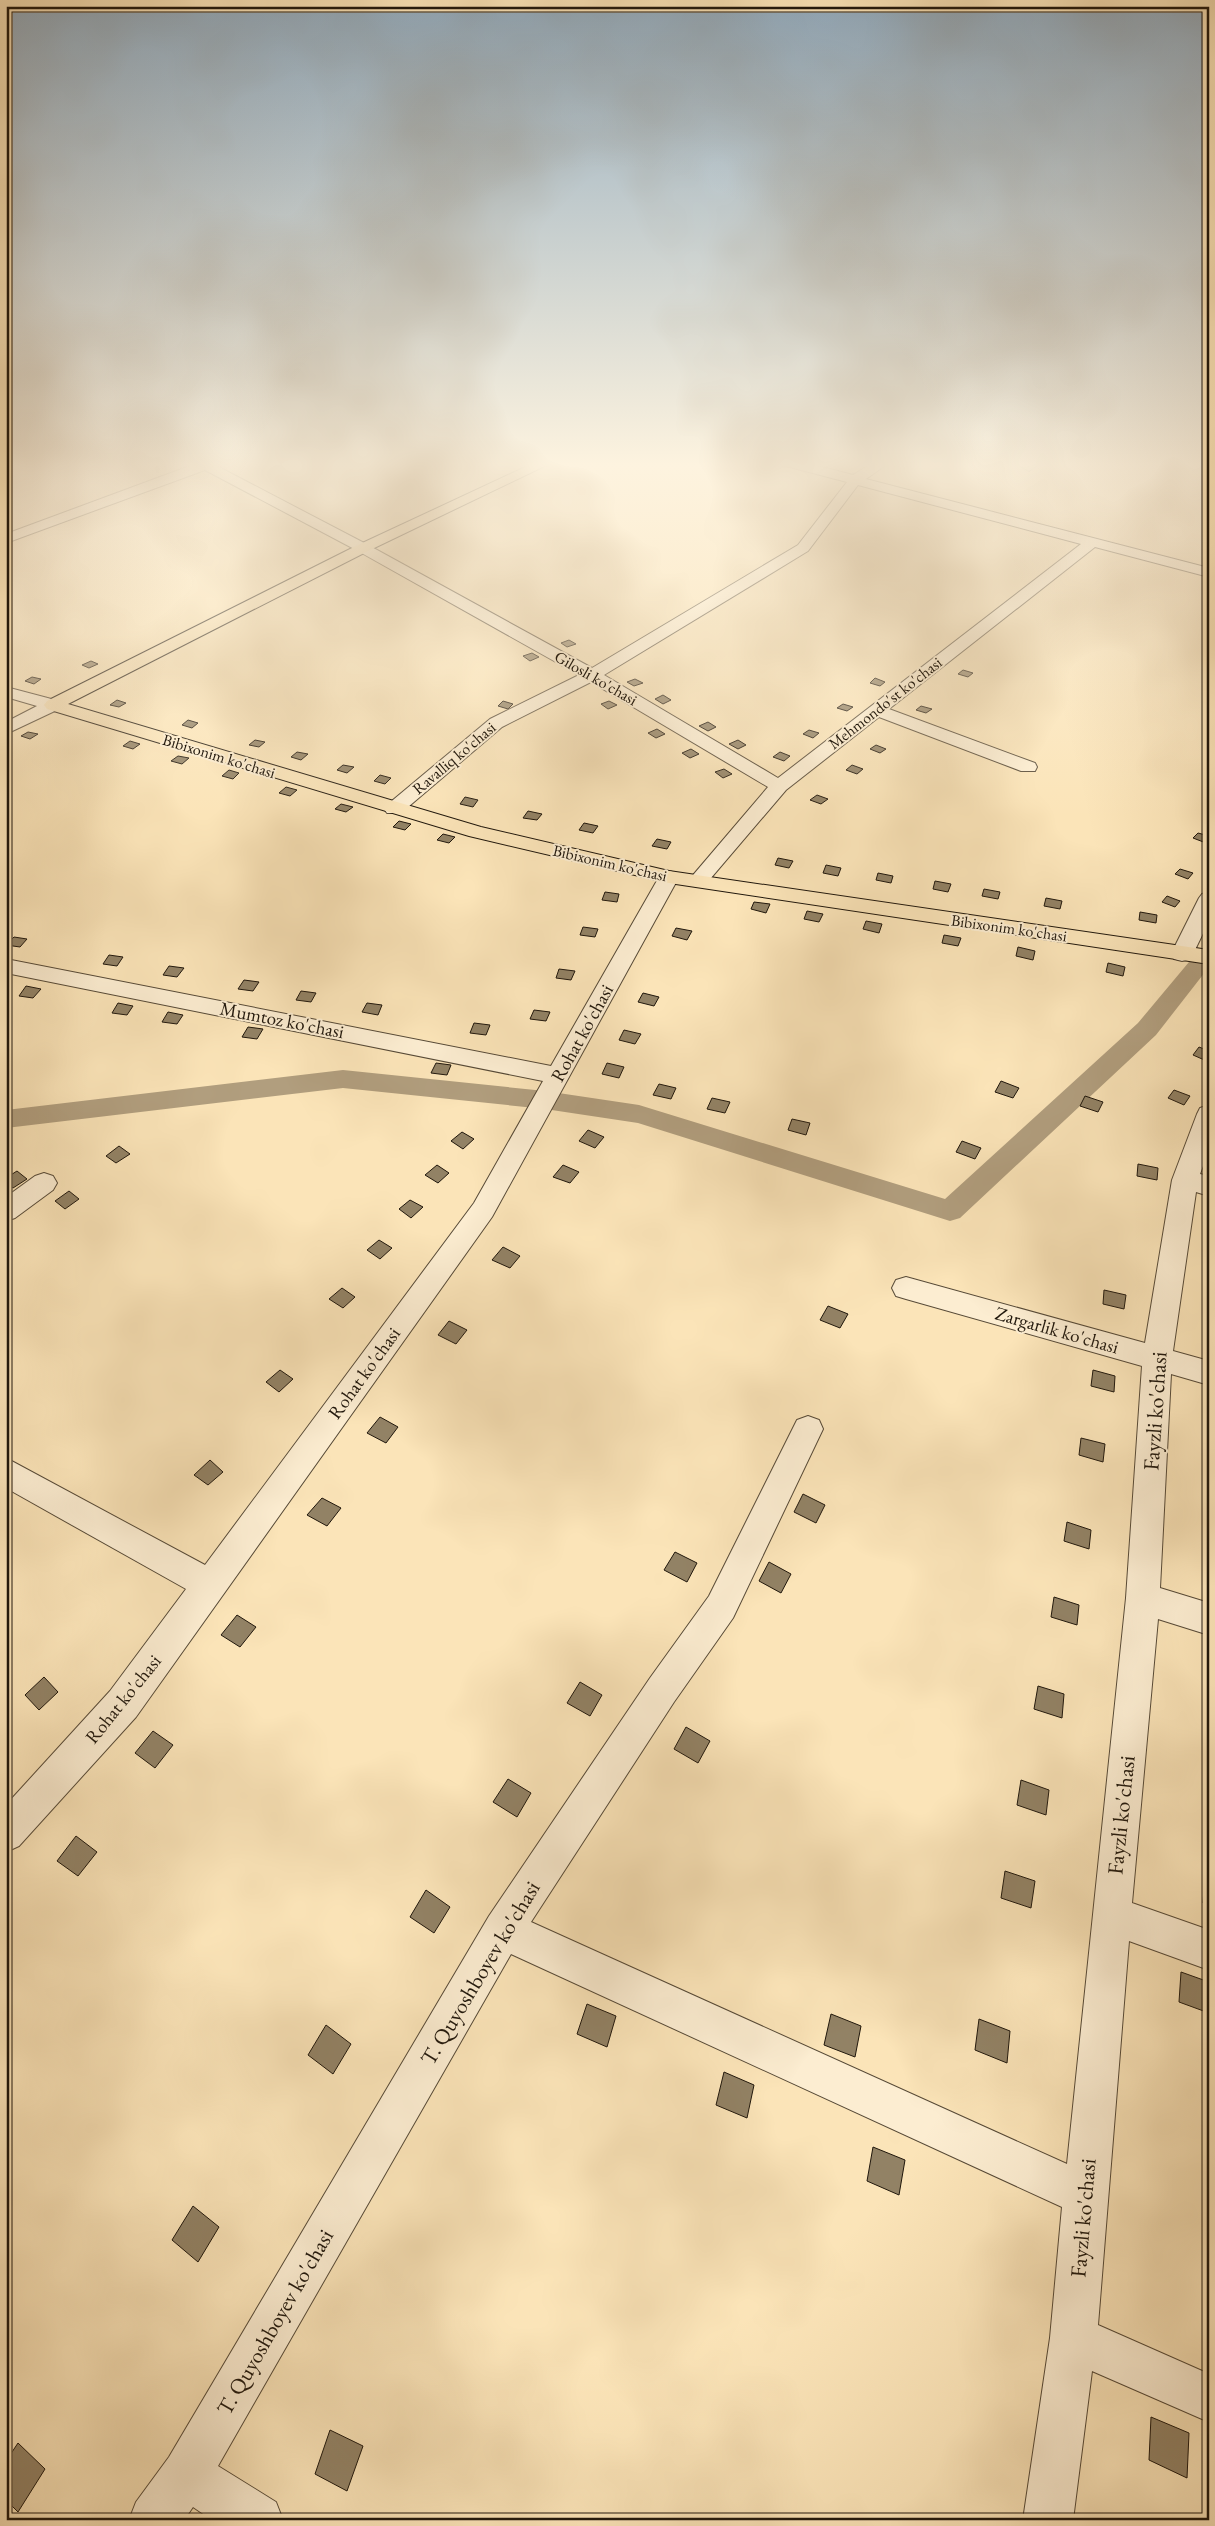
<svg xmlns="http://www.w3.org/2000/svg" width="1215" height="2526" font-family="'EB Garamond',serif">
	<rect width="100%" height="100%" fill="#fbe4b8"/>
	<filter id="stains"><feTurbulence type="fractalNoise" baseFrequency=".004" numOctaves="4"/><feColorMatrix values="0 0 0 0 .2 0 0 0 0 .09 0 0 0 0 .02 0 0 0 .5 -.17"/></filter>
	<radialGradient id="worn" r=".72"><stop offset=".6" stop-color="#630" stop-opacity="0"/><stop offset="1" stop-color="#630" stop-opacity=".3"/></radialGradient>
	<g fill="none" stroke-linecap="round" stroke-linejoin="round">
		<polygon fill="#b19e7e" fill-rule="evenodd" points="1197,960 1205,962 1209,967 1156,1035 960,1218 950,1221 638,1123 545,1109 343,1088 6,1128 6,1110 343,1070 545,1091 639,1105 945,1199 1138,1023 1189,962"/>
	</g>
	<g fill="#928265" stroke="#20170c">
		<polygon points="569,640 576,644 567,647 561,643"/>
		<polygon points="532,653 539,657 530,661 523,656"/>
		<polygon points="91,661 98,664 89,668 82,665"/>
		<polygon points="963,670 973,673 968,677 958,674"/>
		<polygon points="32,677 41,679 34,684 25,681"/>
		<polygon points="875,678 885,682 880,686 870,683"/>
		<polygon points="635,679 643,683 634,686 627,682"/>
		<polygon points="663,695 671,700 663,704 655,699"/>
		<polygon points="117,700 126,703 119,707 110,705"/>
		<polygon points="503,701 513,704 508,709 498,706"/>
		<polygon points="609,701 617,705 608,709 601,704"/>
		<polygon points="843,704 853,707 847,711 837,708"/>
		<polygon points="921,706 932,709 926,713 916,710"/>
		<polygon points="188,720 198,723 192,728 182,725"/>
		<polygon points="708,722 716,727 708,731 699,726"/>
		<polygon points="657,729 665,734 656,738 648,733"/>
		<polygon points="809,730 819,733 813,738 803,734"/>
		<polygon points="28,732 38,734 30,739 21,736"/>
		<polygon points="255,740 265,742 259,747 249,745"/>
		<polygon points="738,740 746,745 738,749 729,744"/>
		<polygon points="130,741 140,744 133,749 123,746"/>
		<polygon points="876,745 886,749 880,753 870,749"/>
		<polygon points="691,749 699,754 690,758 682,753"/>
		<polygon points="297,752 308,754 301,760 291,757"/>
		<polygon points="780,752 790,756 784,761 773,757"/>
		<polygon points="178,756 189,758 182,764 171,761"/>
		<polygon points="343,765 354,767 347,773 337,770"/>
		<polygon points="852,765 863,769 857,774 846,770"/>
		<polygon points="724,769 732,774 723,778 715,772"/>
		<polygon points="229,770 239,773 233,779 222,776"/>
		<polygon points="380,775 391,778 385,784 374,781"/>
		<polygon points="286,787 297,790 290,796 279,793"/>
		<polygon points="817,795 828,799 821,804 810,800"/>
		<polygon points="465,797 478,800 473,807 460,804"/>
		<polygon points="341,804 353,807 346,812 335,809"/>
		<polygon points="528,811 542,814 537,820 523,818"/>
		<polygon points="399,821 411,824 405,830 393,827"/>
		<polygon points="584,823 598,826 593,833 579,830"/>
		<polygon points="1198,833 1209,836 1206,843 1193,838"/>
		<polygon points="443,834 455,837 449,843 437,840"/>
		<polygon points="657,839 671,842 667,849 652,846"/>
		<polygon points="778,858 793,861 789,868 775,865"/>
		<polygon points="826,865 841,868 838,876 823,873"/>
		<polygon points="1180,869 1193,873 1188,879 1175,874"/>
		<polygon points="878,873 893,876 891,883 876,880"/>
		<polygon points="935,881 951,884 948,892 933,889"/>
		<polygon points="984,889 1000,892 998,899 982,896"/>
		<polygon points="605,892 619,894 617,902 602,900"/>
		<polygon points="1167,896 1180,901 1175,907 1162,902"/>
		<polygon points="1046,898 1062,901 1060,909 1044,906"/>
		<polygon points="754,902 770,904 766,913 751,909"/>
		<polygon points="807,911 823,914 819,922 804,919"/>
		<polygon points="1140,912 1157,915 1156,923 1139,920"/>
		<polygon points="866,921 882,924 879,933 863,929"/>
		<polygon points="583,927 598,929 595,937 580,935"/>
		<polygon points="676,928 692,931 687,940 672,936"/>
		<polygon points="944,935 961,938 958,946 942,943"/>
		<polygon points="14,937 27,939 20,947 6,945"/>
		<polygon points="1018,947 1035,951 1033,960 1016,956"/>
		<polygon points="109,955 123,957 117,966 103,964"/>
		<polygon points="1108,963 1125,967 1123,976 1106,972"/>
		<polygon points="169,966 184,968 177,977 163,975"/>
		<polygon points="559,969 575,971 571,980 556,978"/>
		<polygon points="244,980 259,982 253,991 238,989"/>
		<polygon points="26,986 41,989 33,998 19,996"/>
		<polygon points="301,991 316,993 311,1002 296,1000"/>
		<polygon points="643,993 659,997 654,1006 638,1002"/>
		<polygon points="118,1003 133,1006 127,1015 112,1013"/>
		<polygon points="367,1003 382,1005 378,1015 362,1012"/>
		<polygon points="534,1010 550,1012 546,1021 530,1019"/>
		<polygon points="168,1012 183,1015 177,1024 162,1022"/>
		<polygon points="474,1023 490,1025 486,1035 470,1033"/>
		<polygon points="248,1027 263,1029 257,1039 242,1037"/>
		<polygon points="624,1030 641,1034 635,1044 619,1040"/>
		<polygon points="1199,1047 1209,1051 1209,1062 1193,1055"/>
		<polygon points="436,1063 451,1065 447,1075 431,1073"/>
		<polygon points="607,1063 624,1067 619,1078 602,1074"/>
		<polygon points="1001,1081 1019,1088 1013,1098 995,1092"/>
		<polygon points="659,1084 676,1088 671,1099 653,1095"/>
		<polygon points="1174,1090 1190,1096 1184,1105 1168,1098"/>
		<polygon points="1085,1096 1103,1102 1098,1112 1080,1106"/>
		<polygon points="712,1098 730,1102 725,1113 707,1109"/>
		<polygon points="792,1119 810,1123 806,1135 788,1130"/>
		<polygon points="588,1130 604,1137 595,1148 579,1141"/>
		<polygon points="462,1132 474,1139 463,1149 451,1141"/>
		<polygon points="962,1141 981,1148 975,1159 956,1152"/>
		<polygon points="119,1146 130,1154 116,1163 106,1156"/>
		<polygon points="1138,1164 1158,1168 1157,1180 1137,1176"/>
		<polygon points="437,1165 449,1173 438,1183 425,1175"/>
		<polygon points="563,1165 579,1172 570,1183 553,1177"/>
		<polygon points="17,1171 27,1179 13,1188 6,1183 6,1178"/>
		<polygon points="69,1191 79,1199 65,1209 55,1201"/>
		<polygon points="410,1200 423,1207 411,1218 399,1209"/>
		<polygon points="379,1240 392,1248 380,1259 367,1250"/>
		<polygon points="503,1247 520,1256 510,1268 492,1260"/>
		<polygon points="342,1288 355,1297 343,1308 329,1299"/>
		<polygon points="1104,1290 1126,1295 1124,1309 1103,1304"/>
		<polygon points="828,1306 848,1314 840,1328 820,1320"/>
		<polygon points="449,1321 467,1330 456,1344 438,1335"/>
		<polygon points="280,1370 293,1379 279,1392 266,1382"/>
		<polygon points="1093,1370 1115,1376 1114,1392 1091,1386"/>
		<polygon points="380,1417 398,1427 386,1443 367,1433"/>
		<polygon points="1081,1438 1105,1444 1103,1462 1079,1455"/>
		<polygon points="210,1460 223,1472 208,1485 194,1475"/>
		<polygon points="803,1494 825,1505 816,1523 794,1512"/>
		<polygon points="322,1498 341,1508 327,1526 307,1515"/>
		<polygon points="1067,1522 1091,1530 1089,1549 1064,1541"/>
		<polygon points="675,1552 697,1563 687,1582 664,1570"/>
		<polygon points="769,1562 791,1574 781,1593 759,1581"/>
		<polygon points="1054,1597 1079,1605 1077,1625 1051,1617"/>
		<polygon points="237,1615 256,1627 240,1647 221,1635"/>
		<polygon points="44,1677 58,1692 39,1710 25,1695"/>
		<polygon points="580,1682 602,1695 590,1716 567,1703"/>
		<polygon points="1038,1686 1064,1694 1062,1718 1034,1709"/>
		<polygon points="686,1727 710,1741 698,1763 674,1749"/>
		<polygon points="153,1731 173,1745 155,1768 135,1753"/>
		<polygon points="508,1779 531,1793 517,1817 493,1802"/>
		<polygon points="1021,1780 1049,1790 1046,1815 1017,1805"/>
		<polygon points="76,1836 97,1852 78,1876 57,1861"/>
		<polygon points="1005,1871 1035,1881 1031,1908 1001,1898"/>
		<polygon points="1205,1876 1209,1878 1209,1905 1203,1903"/>
		<polygon points="426,1890 450,1907 434,1933 410,1917"/>
		<polygon points="1181,1972 1209,1982 1209,2013 1179,2002"/>
		<polygon points="587,2004 616,2016 607,2047 577,2034"/>
		<polygon points="831,2014 861,2026 855,2057 824,2045"/>
		<polygon points="979,2019 1010,2031 1007,2063 975,2050"/>
		<polygon points="326,2025 351,2044 333,2074 308,2055"/>
		<polygon points="724,2072 754,2085 747,2118 716,2105"/>
		<polygon points="873,2147 905,2160 899,2195 867,2181"/>
		<polygon points="193,2206 219,2227 198,2262 172,2240"/>
		<polygon points="1151,2417 1189,2433 1187,2478 1149,2460"/>
		<polygon points="330,2430 363,2446 347,2491 315,2474"/>
		<polygon points="18,2443 45,2469 18,2512 6,2500 6,2461"/>
	</g>
	<g fill="none" stroke-linecap="round" stroke-linejoin="round">
		<defs>
			<g id="minor">
				<path d="M194,462H220L217,466L368,545L592,668L798,545L847,482L782,465L781,462H803L853,475L874,462H890L866,479L1209,568V577L1095,547L889,709L1035,763L1037,767L1035,771H1021L879,717L786,790L705,885L698,887L691,885L688,881L768,787L591,682L502,727L401,813H387L384,809L387,805L490,719L579,675L358,551L205,470L6,543V534L195,464ZM858,485L1081,544L778,778L604,675L808,551Z"/>
				<polygon points="1027,462 1042,462 1029,471 1022,467"/>
				<polygon points="6,687 59,701 62,705 59,709 6,734 6,722 37,706 6,697"/>
				<polygon points="669,871 676,873 679,877 492,1217 136,1717 19,1846 6,1852 6,1805 110,1691 186,1589 6,1488 6,1458 205,1565 474,1203 543,1081 6,973 6,959 551,1066 659,877 662,873"/>
				<polygon points="1209,892 1209,921 1193,954 1190,959 1182,961 1174,959 1171,954 1199,898 1202,894"/>
				<polygon points="1209,1105 1209,1150 1200,1174 1209,1176 1209,1196 1196,1192 1173,1351 1209,1361 1209,1385 1171,1374 1160,1588 1209,1603 1209,1635 1158,1619 1132,1903 1209,1930 1209,1970 1129,1941 1098,2325 1209,2374 1209,2422 1092,2371 1073,2520 1023,2520 1050,2338 1062,2207 511,1954 218,2466 276,2502 283,2520 212,2520 193,2507 184,2520 129,2520 136,2502 169,2457 489,1916 650,1678 709,1596 797,1420 808,1416 819,1420 823,1429 733,1618 674,1702 531,1922 1067,2164 1126,1598 1142,1366 906,1299 896,1296 892,1288 896,1280 906,1277 1145,1343 1172,1180 1197,1114 1200,1108"/>
				<polygon points="44,1173 53,1176 57,1183 53,1190 15,1218 6,1221 6,1197 35,1176"/>
			</g>
			<polygon id="major" points="536,462 553,462 368,551 68,704 481,827 669,871 1209,950 1209,964 669,883 469,836 47,709 44,705 47,701 358,545"/>
		</defs>
		<use href="#minor" stroke="#574a37" stroke-width="2"/>
		<use href="#major" stroke="#20170c" stroke-width="2"/>
		<use href="#minor" fill="#fcedd1" fill-rule="evenodd"/>
		<use href="#major" fill="#fbe4b8" fill-rule="evenodd"/>
	</g>
	<linearGradient id="sky" x2="0" y2="1"><stop stop-color="#92abbe"/><stop offset="0.57" stop-color="#fdf3df"/><stop offset="1" stop-color="#fdf3df" stop-opacity="0"/></linearGradient>
	<rect width="1215" height="816" fill="url(#sky)"/>
	<g text-anchor="middle" dominant-baseline="central" stroke-width="4" stroke-linejoin="round" paint-order="stroke">
		<g font-size="16" fill="#20170c" stroke="#fcedd1">
			<text transform="translate(596 678) rotate(30)">Gilosli ko'chasi</text>
			<text transform="translate(885 703) rotate(-38)">Mehmondo'st ko'chasi</text>
			<text transform="translate(219 756) rotate(17)">Bibixonim ko'chasi</text>
			<text transform="translate(454 758) rotate(-40)">Ravalliq ko'chasi</text>
			<text transform="translate(610 863) rotate(13)">Bibixonim ko'chasi</text>
			<text transform="translate(1009 928) rotate(8)">Bibixonim ko'chasi</text>
		</g>
		<g font-size="19" fill="#20170c" stroke="#fcedd1">
			<text transform="translate(282 1020) rotate(11)">Mumtoz ko'chasi</text>
			<text transform="translate(582 1033) rotate(-61)">Rohat ko'chasi</text>
			<text transform="translate(1057 1330) rotate(16)">Zargarlik ko'chasi</text>
			<text transform="translate(364 1373) rotate(-54)">Rohat ko'chasi</text>
			<text transform="translate(123 1699) rotate(-51)">Rohat ko'chasi</text>
		</g>
		<g font-size="22" fill="#20170c" stroke="#fcedd1">
			<text transform="translate(1155 1411) rotate(-86)">Fayzli ko'chasi</text>
			<text transform="translate(1121 1815) rotate(-84)">Fayzli ko'chasi</text>
			<text transform="translate(480 1973) rotate(-59)">T. Quyoshboyev ko'chasi</text>
			<text transform="translate(1083 2218) rotate(-85)">Fayzli ko'chasi</text>
			<text transform="translate(275 2322) rotate(-60)">T. Quyoshboyev ko'chasi</text>
		</g>
	</g>
	<rect width="1215" height="2526" fill="none" stroke="#fbe4b8" stroke-width="25"/>
	<rect x="8" y="8" width="1200" height="2511" fill="none" stroke="#20170c" stroke-width="2.5"/>
	<rect x="12" y="12" width="1190" height="2501" fill="none" stroke="#20170c"/>
	<rect width="100%" height="100%" filter="url(#stains)"/>
	<rect width="100%" height="100%" fill="url(#worn)"/>
</svg>
